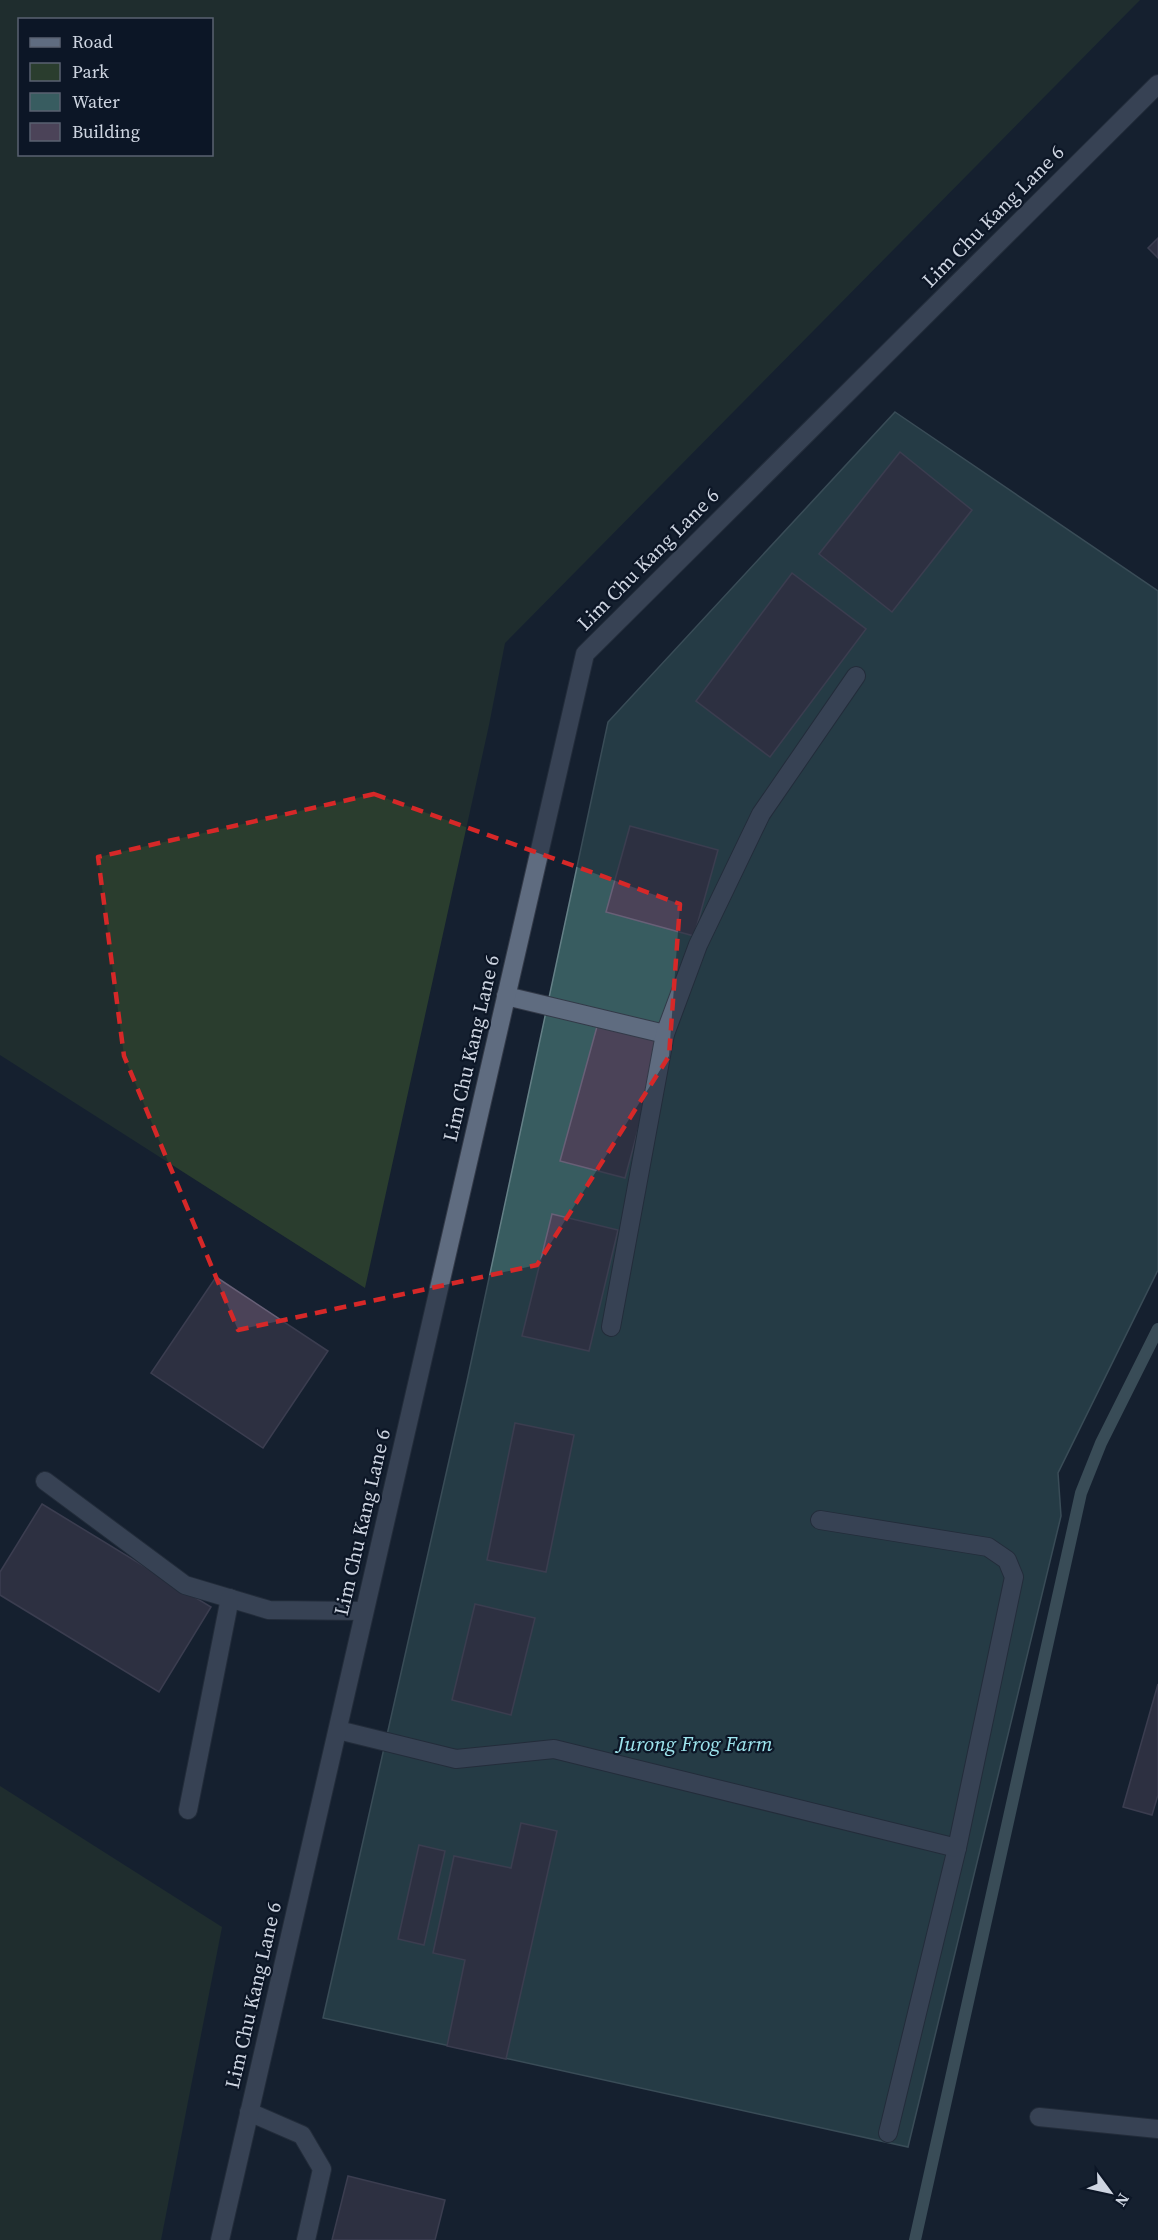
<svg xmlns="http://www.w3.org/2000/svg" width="1158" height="2240" font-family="'Source Serif 4',serif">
	<rect width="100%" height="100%" fill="#152030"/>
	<g fill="#2a3d2e" fill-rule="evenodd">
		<path d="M0,0H1140L505,643L489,725L365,1288L0,1055ZM20,20H212V154H20Z"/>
		<polygon points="0,1786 222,1927 161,2240 0,2240"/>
	</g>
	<polygon fill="#385c60" stroke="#658087" stroke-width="1.5" points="895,412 1158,591 1158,1270 1058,1473 1061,1516 908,2147 323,2018 467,1381 608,722"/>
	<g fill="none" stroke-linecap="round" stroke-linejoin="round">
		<polyline stroke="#658087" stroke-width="12" points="915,2240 1081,1493 1101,1443 1158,1329"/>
	</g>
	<g fill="#4b4358" stroke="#686077" stroke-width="1.5">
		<polygon points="1158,238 1158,258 1148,248"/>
		<polygon points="900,452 972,510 892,612 819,554"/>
		<polygon points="792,573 866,629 770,757 696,701"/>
		<polygon points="630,826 718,850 694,936 606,912"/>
		<polygon points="598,1023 662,1041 625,1178 560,1161"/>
		<polygon points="552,1214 618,1230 589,1351 522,1336"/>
		<polygon points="216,1277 328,1351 263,1448 151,1373"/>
		<polygon points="515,1423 574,1435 546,1572 487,1560"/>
		<polygon points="42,1504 211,1607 159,1692 0,1595 0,1572"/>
		<polygon points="475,1604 535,1618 511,1715 452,1700"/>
		<polygon points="1158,1684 1158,1795 1152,1815 1123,1807"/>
		<polygon points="521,1823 557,1831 506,2059 447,2046 465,1960 433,1953 454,1856 511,1868"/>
		<polygon points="419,1845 445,1851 424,1945 398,1939"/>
		<polygon points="348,2176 445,2200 435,2240 332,2240"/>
	</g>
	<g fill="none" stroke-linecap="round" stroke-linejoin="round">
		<defs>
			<g id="minor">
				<polyline points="506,996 665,1034"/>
				<polyline points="611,1327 665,1034 698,945 761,814 856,676"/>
				<polyline points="45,1481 185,1585 269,1610 364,1611"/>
				<polyline points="820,1520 988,1547 1007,1560 1014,1577 957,1848 888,2133"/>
				<polyline points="338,1730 456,1759 554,1749 957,1848"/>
				<polyline points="188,1810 230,1598"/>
				<polyline points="249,2112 302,2135 322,2169 306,2240"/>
				<polyline points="1039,2117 1158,2129"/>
				<polyline points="220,2240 585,654 1158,84"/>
			</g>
		</defs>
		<use href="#minor" stroke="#333a48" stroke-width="20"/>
		<use href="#minor" stroke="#5f6c80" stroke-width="18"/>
	</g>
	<path d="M0 0H1158V2240H0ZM374,794L680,904L669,1056L537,1265L238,1330L124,1056L98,857Z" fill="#152030" fill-opacity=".55" fill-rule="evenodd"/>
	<path fill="none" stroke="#d62828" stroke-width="4.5" stroke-dasharray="12 8" stroke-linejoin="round" d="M374,794L680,904L669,1056L537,1265L238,1330L124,1056L98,857Z"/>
	<g text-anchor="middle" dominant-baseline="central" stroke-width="4.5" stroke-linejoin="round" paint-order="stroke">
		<g font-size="20" fill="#ced5e1" stroke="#0c1626">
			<text transform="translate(993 216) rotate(-45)">Lim Chu Kang Lane 6</text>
			<text transform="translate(648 559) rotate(-45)">Lim Chu Kang Lane 6</text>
			<text transform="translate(471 1048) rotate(-77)">Lim Chu Kang Lane 6</text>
			<text transform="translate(362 1522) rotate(-77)">Lim Chu Kang Lane 6</text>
			<text transform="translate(253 1995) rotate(-77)">Lim Chu Kang Lane 6</text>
		</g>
		<g font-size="21" font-style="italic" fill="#9ee5ee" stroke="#0c1626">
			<text x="695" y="1743">Jurong Frog Farm</text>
		</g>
	</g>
	<rect x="18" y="18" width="195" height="138" fill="#0c1626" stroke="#5a6271" stroke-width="1.5"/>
	<rect x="30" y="38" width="30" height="9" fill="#5f6c80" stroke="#5a6271" stroke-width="1.5"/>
	<text x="72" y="48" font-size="18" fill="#ced5e1">Road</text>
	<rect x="30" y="63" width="30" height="18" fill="#2a3d2e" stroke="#5a6271" stroke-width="1.5"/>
	<text x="72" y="78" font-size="18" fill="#ced5e1">Park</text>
	<rect x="30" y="93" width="30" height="18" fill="#385c60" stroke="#5a6271" stroke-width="1.5"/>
	<text x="72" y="108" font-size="18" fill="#ced5e1">Water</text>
	<rect x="30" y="123" width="30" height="18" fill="#4b4358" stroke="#5a6271" stroke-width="1.5"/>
	<text x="72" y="138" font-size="18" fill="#ced5e1">Building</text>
	<g transform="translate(1110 2192) rotate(123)" stroke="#0c1626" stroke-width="4.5" paint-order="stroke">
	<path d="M0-4.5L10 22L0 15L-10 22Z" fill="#ced5e1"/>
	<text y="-9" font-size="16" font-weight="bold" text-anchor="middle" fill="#ced5e1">N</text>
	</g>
</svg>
